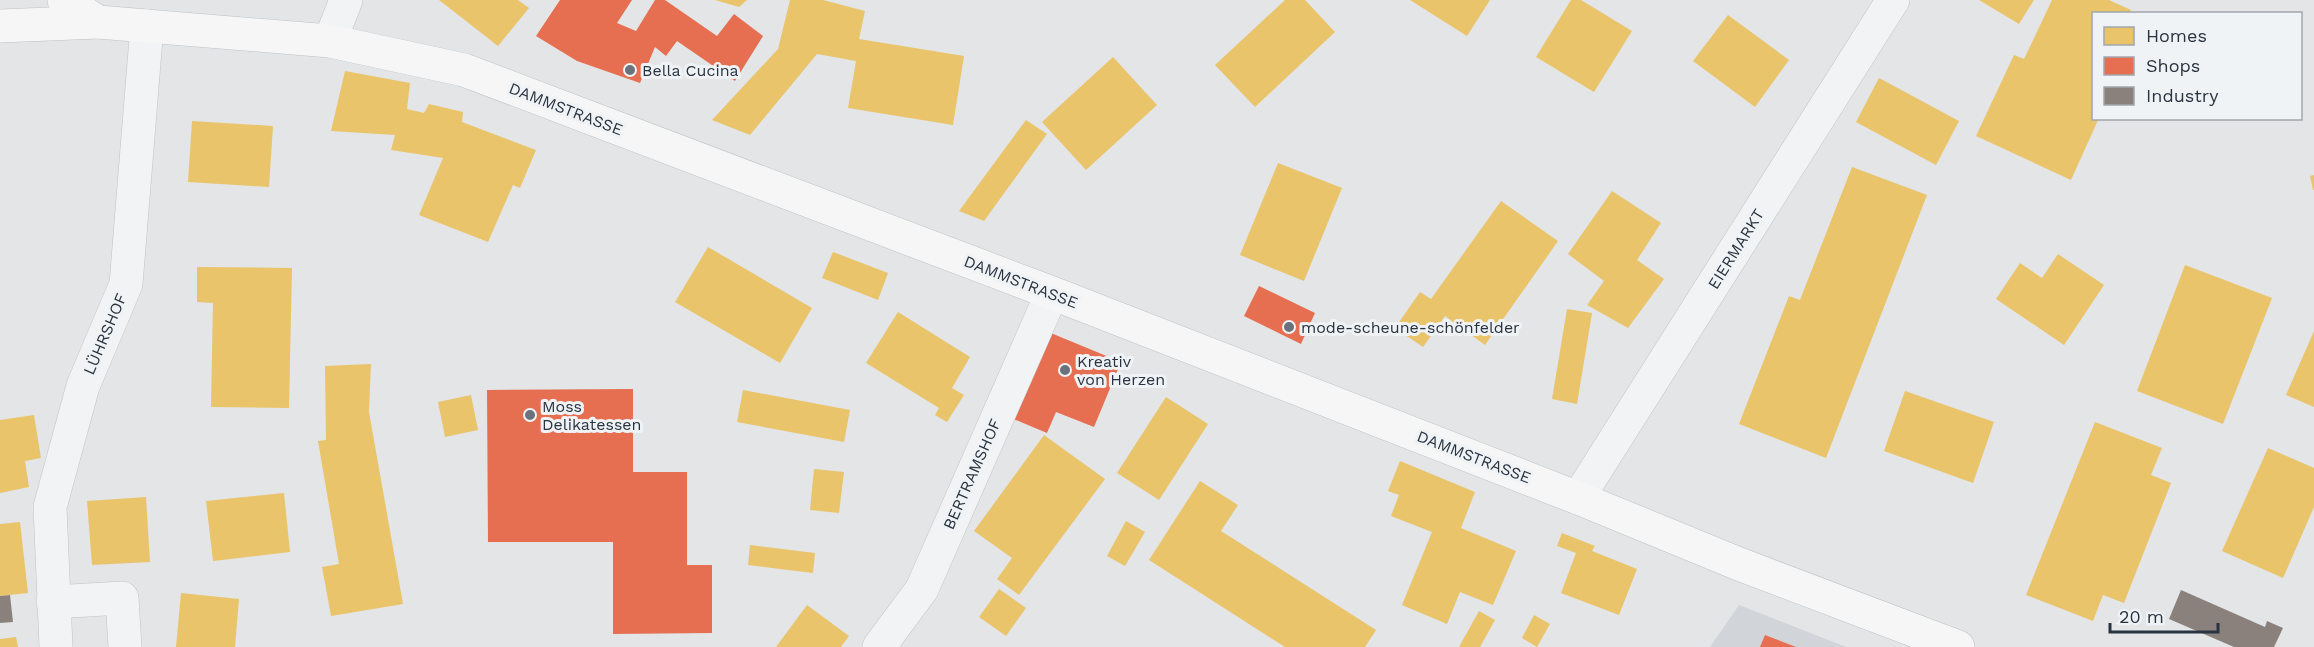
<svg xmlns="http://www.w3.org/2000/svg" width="2314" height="647" font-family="'Work Sans',sans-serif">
	<rect width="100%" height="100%" fill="#e3e5e7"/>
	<polygon fill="#d1d5da" points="1739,605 1846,647 1710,647"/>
	<g fill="#e9c46a">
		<polygon points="439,0 518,0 529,8 498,46"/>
		<polygon points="715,0 747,0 739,7"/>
		<polygon points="790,0 823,0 865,11 859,39 964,56 953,125 848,108 856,61 817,54 750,135 712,120 778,49"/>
		<polygon points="1285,0 1305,0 1335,32 1255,107 1215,65"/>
		<polygon points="1410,0 1490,0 1467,36"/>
		<polygon points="1571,0 1581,0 1632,31 1594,92 1536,57"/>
		<polygon points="1979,0 2034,0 2019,24"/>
		<polygon points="2052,0 2109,0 2131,10 2129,14 2094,14 2094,118 2099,118 2071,180 1976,136 2014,55 2024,59"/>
		<polygon points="1728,15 1789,60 1755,107 1693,61"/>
		<polygon points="1113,57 1157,105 1086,170 1042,122"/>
		<polygon points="345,71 410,83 407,109 424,113 429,104 463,112 462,122 536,150 520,188 513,185 488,242 419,215 443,158 391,150 395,135 331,131"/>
		<polygon points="1879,78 1959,121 1936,165 1856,122"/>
		<polygon points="1026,120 1047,134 984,221 959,211"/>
		<polygon points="192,121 273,126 269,187 188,182"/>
		<polygon points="1278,163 1342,188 1304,281 1240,255"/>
		<polygon points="1852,167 1927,195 1826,458 1739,424 1789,296 1800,300"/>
		<polygon points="2314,175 2314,190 2313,190 2310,176"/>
		<polygon points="1612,191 1661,223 1637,260 1664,279 1628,328 1587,305 1604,281 1568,254"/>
		<polygon points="1501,201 1558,241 1485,345 1445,316 1423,347 1395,328 1420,292 1431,299"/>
		<polygon points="708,247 812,308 780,363 675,302"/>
		<polygon points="833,252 888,273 878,300 822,278"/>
		<polygon points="2058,254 2104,285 2064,345 1996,299 2020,263 2042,278"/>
		<polygon points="2185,265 2272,298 2223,424 2137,391"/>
		<polygon points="197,267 292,268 289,408 211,407 213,303 197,302"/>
		<polygon points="1567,309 1592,313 1577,404 1552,399"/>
		<polygon points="898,312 970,357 952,388 964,395 947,422 935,415 939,408 866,363"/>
		<polygon points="2314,331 2314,407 2286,395"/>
		<polygon points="371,364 369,412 403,604 331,616 322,567 339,564 318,441 326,440 325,366"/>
		<polygon points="743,390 850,410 844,442 737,422"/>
		<polygon points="1905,391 1994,422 1973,483 1884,451"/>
		<polygon points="471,395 478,430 445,437 438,402"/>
		<polygon points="1166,397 1208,424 1159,500 1117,473"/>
		<polygon points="34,415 41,458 25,461 29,487 0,493 0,420"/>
		<polygon points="2095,422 2162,448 2151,475 2171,483 2124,603 2103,595 2093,621 2026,595"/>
		<polygon points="1044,435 1105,479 1019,595 997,579 1012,558 974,531"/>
		<polygon points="2268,448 2314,468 2314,507 2283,578 2222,551"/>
		<polygon points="1400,461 1475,492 1461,528 1516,551 1493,605 1460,592 1447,624 1402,605 1432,532 1391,516 1399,495 1388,491"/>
		<polygon points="814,469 844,472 839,513 810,510"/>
		<polygon points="1200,481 1238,505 1221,531 1376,630 1365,647 1285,647 1149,560"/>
		<polygon points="284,493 290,552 213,561 206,501"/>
		<polygon points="146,497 150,562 92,565 87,501"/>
		<polygon points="1126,521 1145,532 1125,566 1107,556"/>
		<polygon points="20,522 28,593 0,596 0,524"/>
		<polygon points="1562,533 1595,546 1592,551 1637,569 1619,615 1561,593 1576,553 1557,546"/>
		<polygon points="750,545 815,553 813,573 748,565"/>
		<polygon points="999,589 1026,608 1006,636 979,617"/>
		<polygon points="181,593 239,599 235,647 176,647"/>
		<polygon points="807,605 849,636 841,647 776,647"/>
		<polygon points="1479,611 1495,620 1480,647 1459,647"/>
		<polygon points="1534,615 1550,624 1537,647 1522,638"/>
		<polygon points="16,637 18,647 0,647 0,639"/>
	</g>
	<g fill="#e76f51">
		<polygon points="560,0 632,0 617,23 636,31 655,0 665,0 717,36 734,14 763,36 735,81 677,41 666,56 655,47 640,83 577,61 536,36"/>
		<polygon points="1259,286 1315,313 1301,344 1244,316"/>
		<polygon points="1046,331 1121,362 1094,427 1056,412 1047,433 1011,418"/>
		<polygon points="633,389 633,472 687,472 687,565 712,565 712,633 613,634 613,542 488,542 487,390"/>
		<polygon points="1765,635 1796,647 1760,647"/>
	</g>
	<g fill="#8a817c">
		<polygon points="2181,590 2265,627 2267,621 2283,628 2274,647 2234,647 2169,619"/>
		<polygon points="10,595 13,622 0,623 0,596"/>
	</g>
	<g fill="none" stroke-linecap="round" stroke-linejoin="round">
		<defs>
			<g id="minor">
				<polyline points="330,41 346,0"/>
				<polyline points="1578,498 1893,0"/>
				<polyline points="53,602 122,598 125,647"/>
				<polyline points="56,647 50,507 83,386 126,284 147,26"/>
				<polyline points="879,647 922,589 1052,293"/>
			</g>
			<g id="major">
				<polyline points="64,0 98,22 330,41 464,70 1052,293 1578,498 1739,564 1958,647"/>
				<polyline points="0,26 98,22"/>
			</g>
		</defs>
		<use href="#minor" stroke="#c1c3c5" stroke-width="34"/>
		<use href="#major" stroke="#bec2c5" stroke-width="34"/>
		<use href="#minor" stroke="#f1f3f4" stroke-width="33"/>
		<use href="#major" stroke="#f6f6f6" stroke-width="33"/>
	</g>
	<g fill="#6b727a" stroke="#f0f3f6" stroke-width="2">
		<circle cx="630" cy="70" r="6"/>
		<circle cx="1289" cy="327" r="6"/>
		<circle cx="1065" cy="370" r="6"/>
		<circle cx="530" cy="415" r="6"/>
	</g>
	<g text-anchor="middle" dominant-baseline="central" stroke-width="6" stroke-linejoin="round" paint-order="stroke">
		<g font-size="16" fill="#2a3440" stroke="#f0f3f6" text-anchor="start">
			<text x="642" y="70">Bella Cucina</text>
			<text x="1301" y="327">mode-scheune-schönfelder</text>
			<text x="1077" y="361">Kreativ<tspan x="1077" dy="18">von Herzen</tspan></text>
			<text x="542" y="406">Moss<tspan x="542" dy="18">Delikatessen</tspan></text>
		</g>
		<g font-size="16" fill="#2a3440" stroke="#f0f3f6">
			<text transform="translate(566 109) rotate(21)">DAMMSTRASSE</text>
			<text transform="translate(1736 249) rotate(-58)">EIERMARKT</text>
			<text transform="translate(1021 282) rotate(21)">DAMMSTRASSE</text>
			<text transform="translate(105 334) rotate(-67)">LÜHRSHOF</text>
			<text transform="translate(1474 457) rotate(21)">DAMMSTRASSE</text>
			<text transform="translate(972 474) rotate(-66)">BERTRAMSHOF</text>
		</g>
	</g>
	<rect x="2092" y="12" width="210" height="108" fill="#f0f3f6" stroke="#a1a7ad" stroke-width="1.5"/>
	<rect x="2104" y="27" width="30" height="18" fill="#e9c46a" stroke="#a1a7ad" stroke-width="1.5"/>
	<text x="2146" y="42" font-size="18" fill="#2a3440">Homes</text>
	<rect x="2104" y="57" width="30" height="18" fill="#e76f51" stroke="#a1a7ad" stroke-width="1.5"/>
	<text x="2146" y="72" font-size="18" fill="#2a3440">Shops</text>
	<rect x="2104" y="87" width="30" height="18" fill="#8a817c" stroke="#a1a7ad" stroke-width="1.5"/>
	<text x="2146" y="102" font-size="18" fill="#2a3440">Industry</text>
	<path d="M2110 623v9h108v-9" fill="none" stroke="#2a3440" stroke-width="3"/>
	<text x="2119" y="623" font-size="18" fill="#2a3440" stroke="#f0f3f6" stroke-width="4.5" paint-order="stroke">20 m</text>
</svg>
